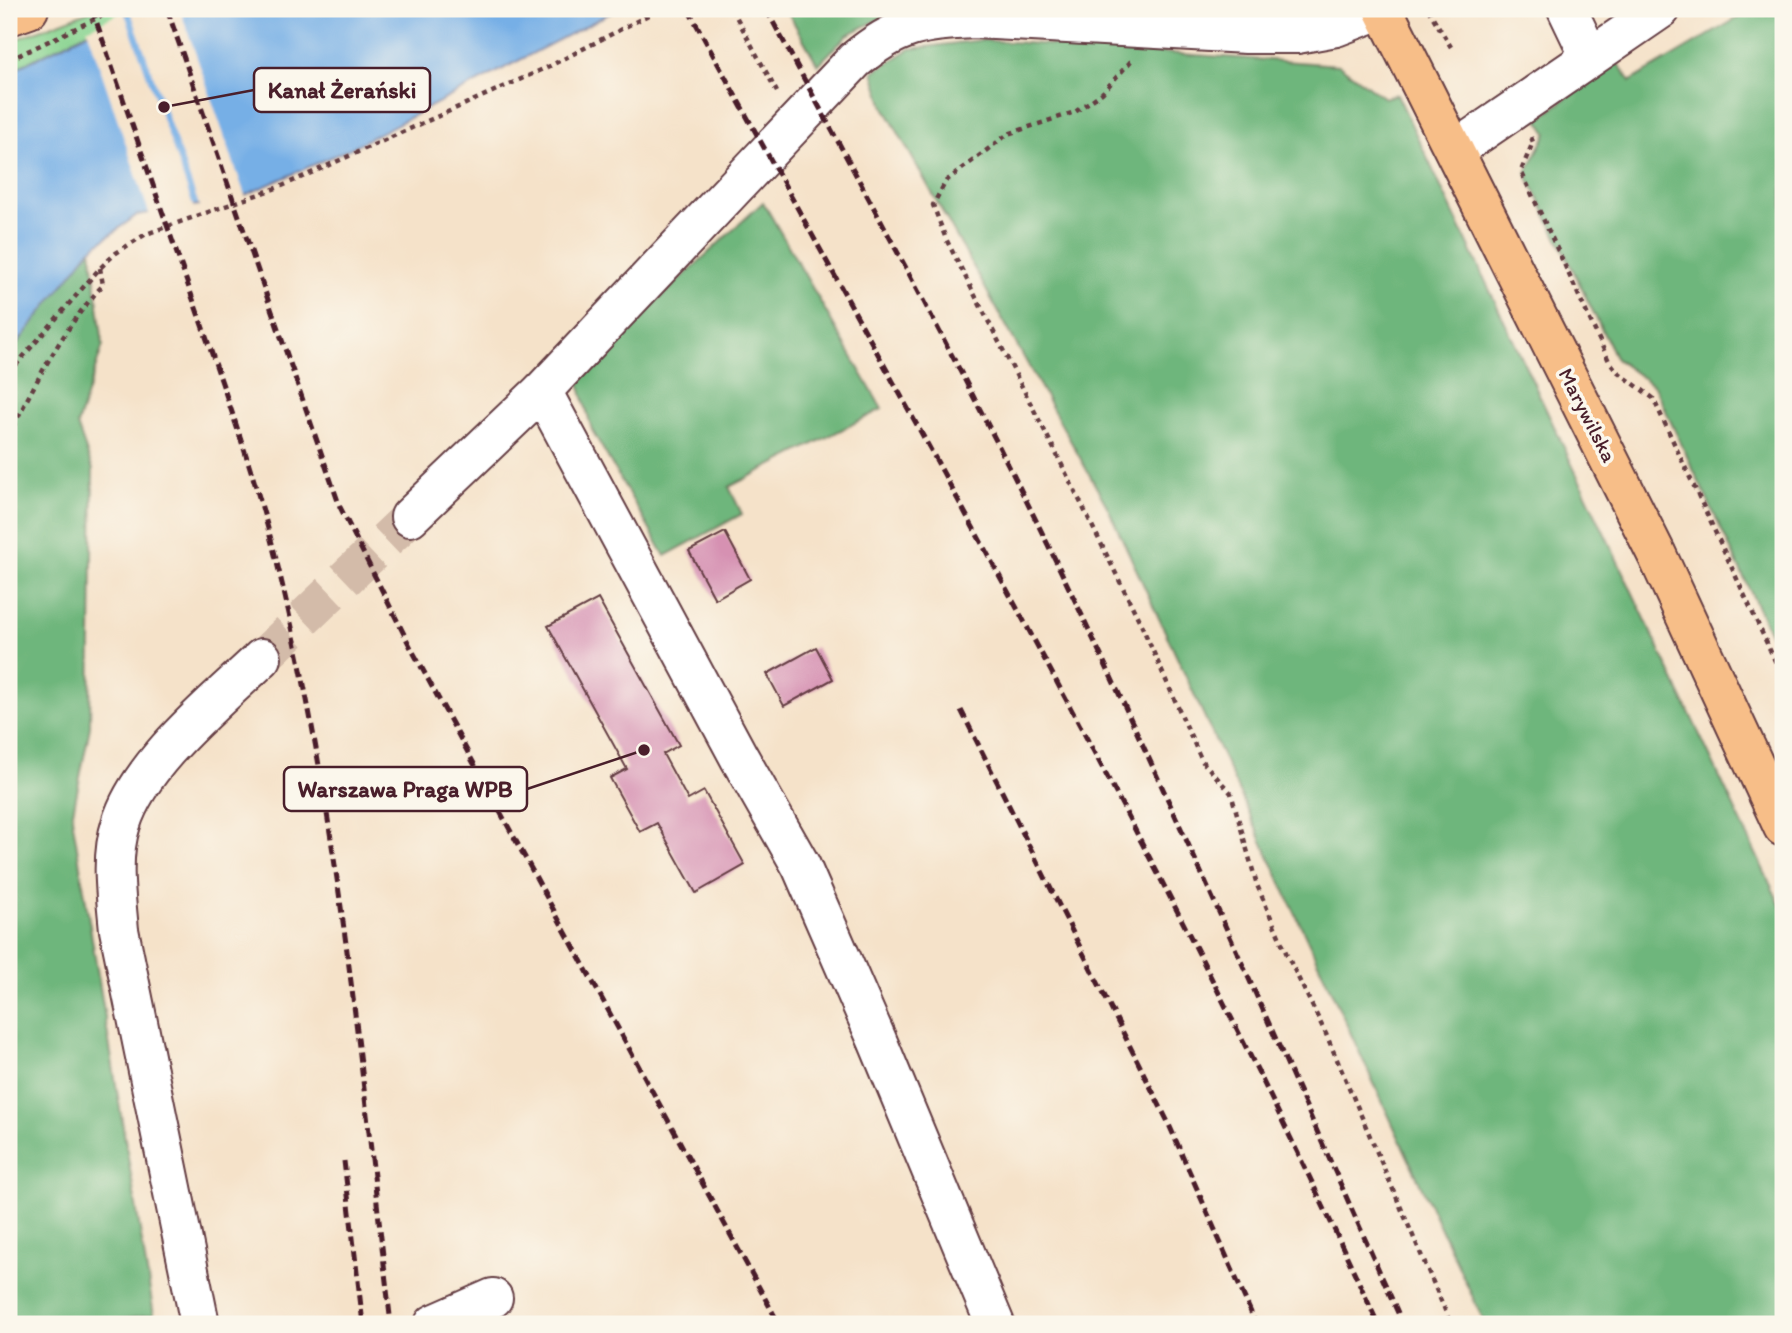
<svg xmlns="http://www.w3.org/2000/svg" width="1792" height="1333" font-family="Itim,sans-serif">
	<rect width="100%" height="100%" fill="#fbf7ec"/>
	<filter id="ink" filterUnits="userSpaceOnUse"><feTurbulence type="fractalNoise" baseFrequency=".0143" numOctaves="2"/><feDisplacementMap in="SourceGraphic" scale="14" xChannelSelector="R" yChannelSelector="G"/><feConvolveMatrix kernelMatrix="1 2 1 2 8 2 1 2 1" color-interpolation-filters="sRGB"/></filter>
	<filter id="wash" filterUnits="userSpaceOnUse"><feTurbulence type="fractalNoise" baseFrequency=".00686" numOctaves="4" result="noise"/><feDisplacementMap in="SourceGraphic" scale="28" xChannelSelector="R" yChannelSelector="G"/><feGaussianBlur stdDeviation="1.57" result="paint"/><feColorMatrix in="noise" values="0 0 0 0 0 0 0 0 0 0 0 0 0 0 0 0 0 1.4 0 .05"/><feComposite in="paint" operator="in"/></filter>
	<g filter="url(#wash)">
		<rect width="100%" height="100%" fill="#f5e2c9"/>
		<polygon fill="#89d491" stroke="#6a7a5e" stroke-width="2" points="95,9 134,9 9,72 9,42"/>
		<g fill="#6eb67b" stroke="#5c6a53" stroke-width="2">
			<polygon points="786,9 900,9 847,35 818,65"/>
			<polygon points="1087,9 1292,9 1265,17"/>
			<polygon points="1753,9 1783,9 1783,661 1654,386 1616,359 1526,173 1547,133 1538,120 1615,60 1631,81"/>
			<polygon points="981,40 1339,65 1384,98 1397,94 1783,911 1783,1324 1485,1324 1108,508 884,107 873,72 910,49"/>
			<polygon points="763,202 882,409 729,487 742,514 665,556 592,430 579,383 593,360"/>
			<polygon points="91,249 103,345 77,425 93,470 90,727 72,817 154,1315 89,1324 9,1324 9,354"/>
		</g>
		<polygon fill="#76afe6" stroke="#606788" stroke-width="2" points="135,9 618,9 347,150 236,199 137,215 91,249 9,354 9,72"/>
		<g fill="#f5e2c9">
			<polygon points="130,9 180,9 246,198 237,202 200,208"/>
			<polygon points="124,11 194,209 150,216 87,29"/>
		</g>
		<g id="blocks">
			<g fill="#d691b2">
				<polygon points="725,532 750,579 715,599 689,551"/>
				<polygon points="598,599 679,745 663,754 688,800 704,791 745,865 696,893 657,823 640,832 610,778 627,769 548,626"/>
				<polygon points="816,647 833,679 784,706 767,674"/>
			</g>
		</g>
	</g>
	<g filter="url(#ink)">
		<use href="#blocks" fill-opacity="0" stroke="#643c43" stroke-width="2"/>
		<g fill="none" stroke-linecap="round" stroke-linejoin="round">
			<polyline stroke="#d3bba9" stroke-width="38" stroke-dasharray="38 19" stroke-linecap="butt" points="262,658 410,517"/>
			<defs>
				<g id="minor">
					<polyline points="1567,9 1590,57"/>
					<polyline points="1455,150 1661,9"/>
					<polyline points="542,391 739,757 801,866 877,1040 995,1324"/>
					<path d="M410,517L542,391L855,60C897,25 922,21 975,19L1246,34H1297L1336,27L1383,9"/>
					<path d="M200,1324L119,930C116,895 110,858 121,824C140,762 216,702 262,658"/>
					<polyline points="434,1324 493,1298"/>
				</g>
				<g id="major">
					<polyline points="1383,9 1657,555 1783,827"/>
					<polyline points="9,16 29,9"/>
				</g>
			</defs>
			<use href="#minor" stroke="#643c43" stroke-width="42"/>
			<use href="#major" stroke="#643c43" stroke-width="42"/>
			<g stroke="#643c43" stroke-width="4.5" stroke-dasharray="5 5" stroke-linecap="butt">
				<polyline points="732,9 777,92"/>
				<polyline points="1428,9 1451,47"/>
				<polyline points="9,60 116,9"/>
				<polyline points="1131,61 1102,93 1075,112 1008,134 946,181 933,205 946,239 1054,449 1140,622 1202,761 1231,793 1257,885 1288,957 1326,1034 1451,1324"/>
				<polyline points="1531,137 1533,142 1521,171 1609,361 1618,372 1653,398 1783,678"/>
				<polyline points="9,373 100,268 116,253 146,234 282,186 548,67 660,9"/>
				<path d="M9,435C35,383 64,327 103,285L100,268"/>
			</g>
			<use href="#minor" stroke="#fff" stroke-width="38"/>
			<use href="#major" stroke="#f7be88" stroke-width="38"/>
			<g stroke="#4a1f2b" stroke-width="5" stroke-dasharray="10 5" stroke-linecap="butt">
				<path d="M92,9C126,107 160,206 195,305C225,392 257,480 279,571C339,818 361,1072 391,1324"/>
				<polyline points="167,9 340,507 411,648 779,1324"/>
				<path d="M688,9C925,443 1173,873 1378,1324"/>
				<path d="M766,9C877,213 989,418 1088,628C1197,858 1299,1092 1403,1324"/>
				<polyline points="961,710 1167,1120 1256,1324"/>
				<polyline points="344,1161 363,1324"/>
			</g>
		</g>
	</g>
	<g text-anchor="middle" dominant-baseline="central" stroke-width="7" stroke-linejoin="round" paint-order="stroke">
		<g font-size="21" fill="#4a1f2b" stroke="#fbf7ec">
			<text transform="translate(1588 415) rotate(63)">Marywilska</text>
		</g>
	</g>
	<path fill="none" stroke="#4a1f2b" stroke-width="2.5" d="M164 107L254 90M644 750L527 789"/>
	<g fill="#4a1f2b" stroke="#fbf7ec" stroke-width="2.5">
		<circle cx="164" cy="107" r="7"/>
		<circle cx="644" cy="750" r="7"/>
	</g>
	<g fill="#fbf7ec" stroke="#4a1f2b" stroke-width="2.5">
		<rect x="254" y="68" width="176" height="44" rx="7"/>
		<rect x="284" y="767" width="243" height="44" rx="7"/>
	</g>
	<g font-size="23" text-anchor="middle" font-weight="bold" fill="#4a1f2b">
		<text x="342" y="98">Kanał Żerański</text>
		<text x="405" y="797">Warszawa Praga WPB</text>
	</g>
	<rect width="1792" height="1333" fill="none" stroke="#fbf7ec" stroke-width="35"/>
</svg>
